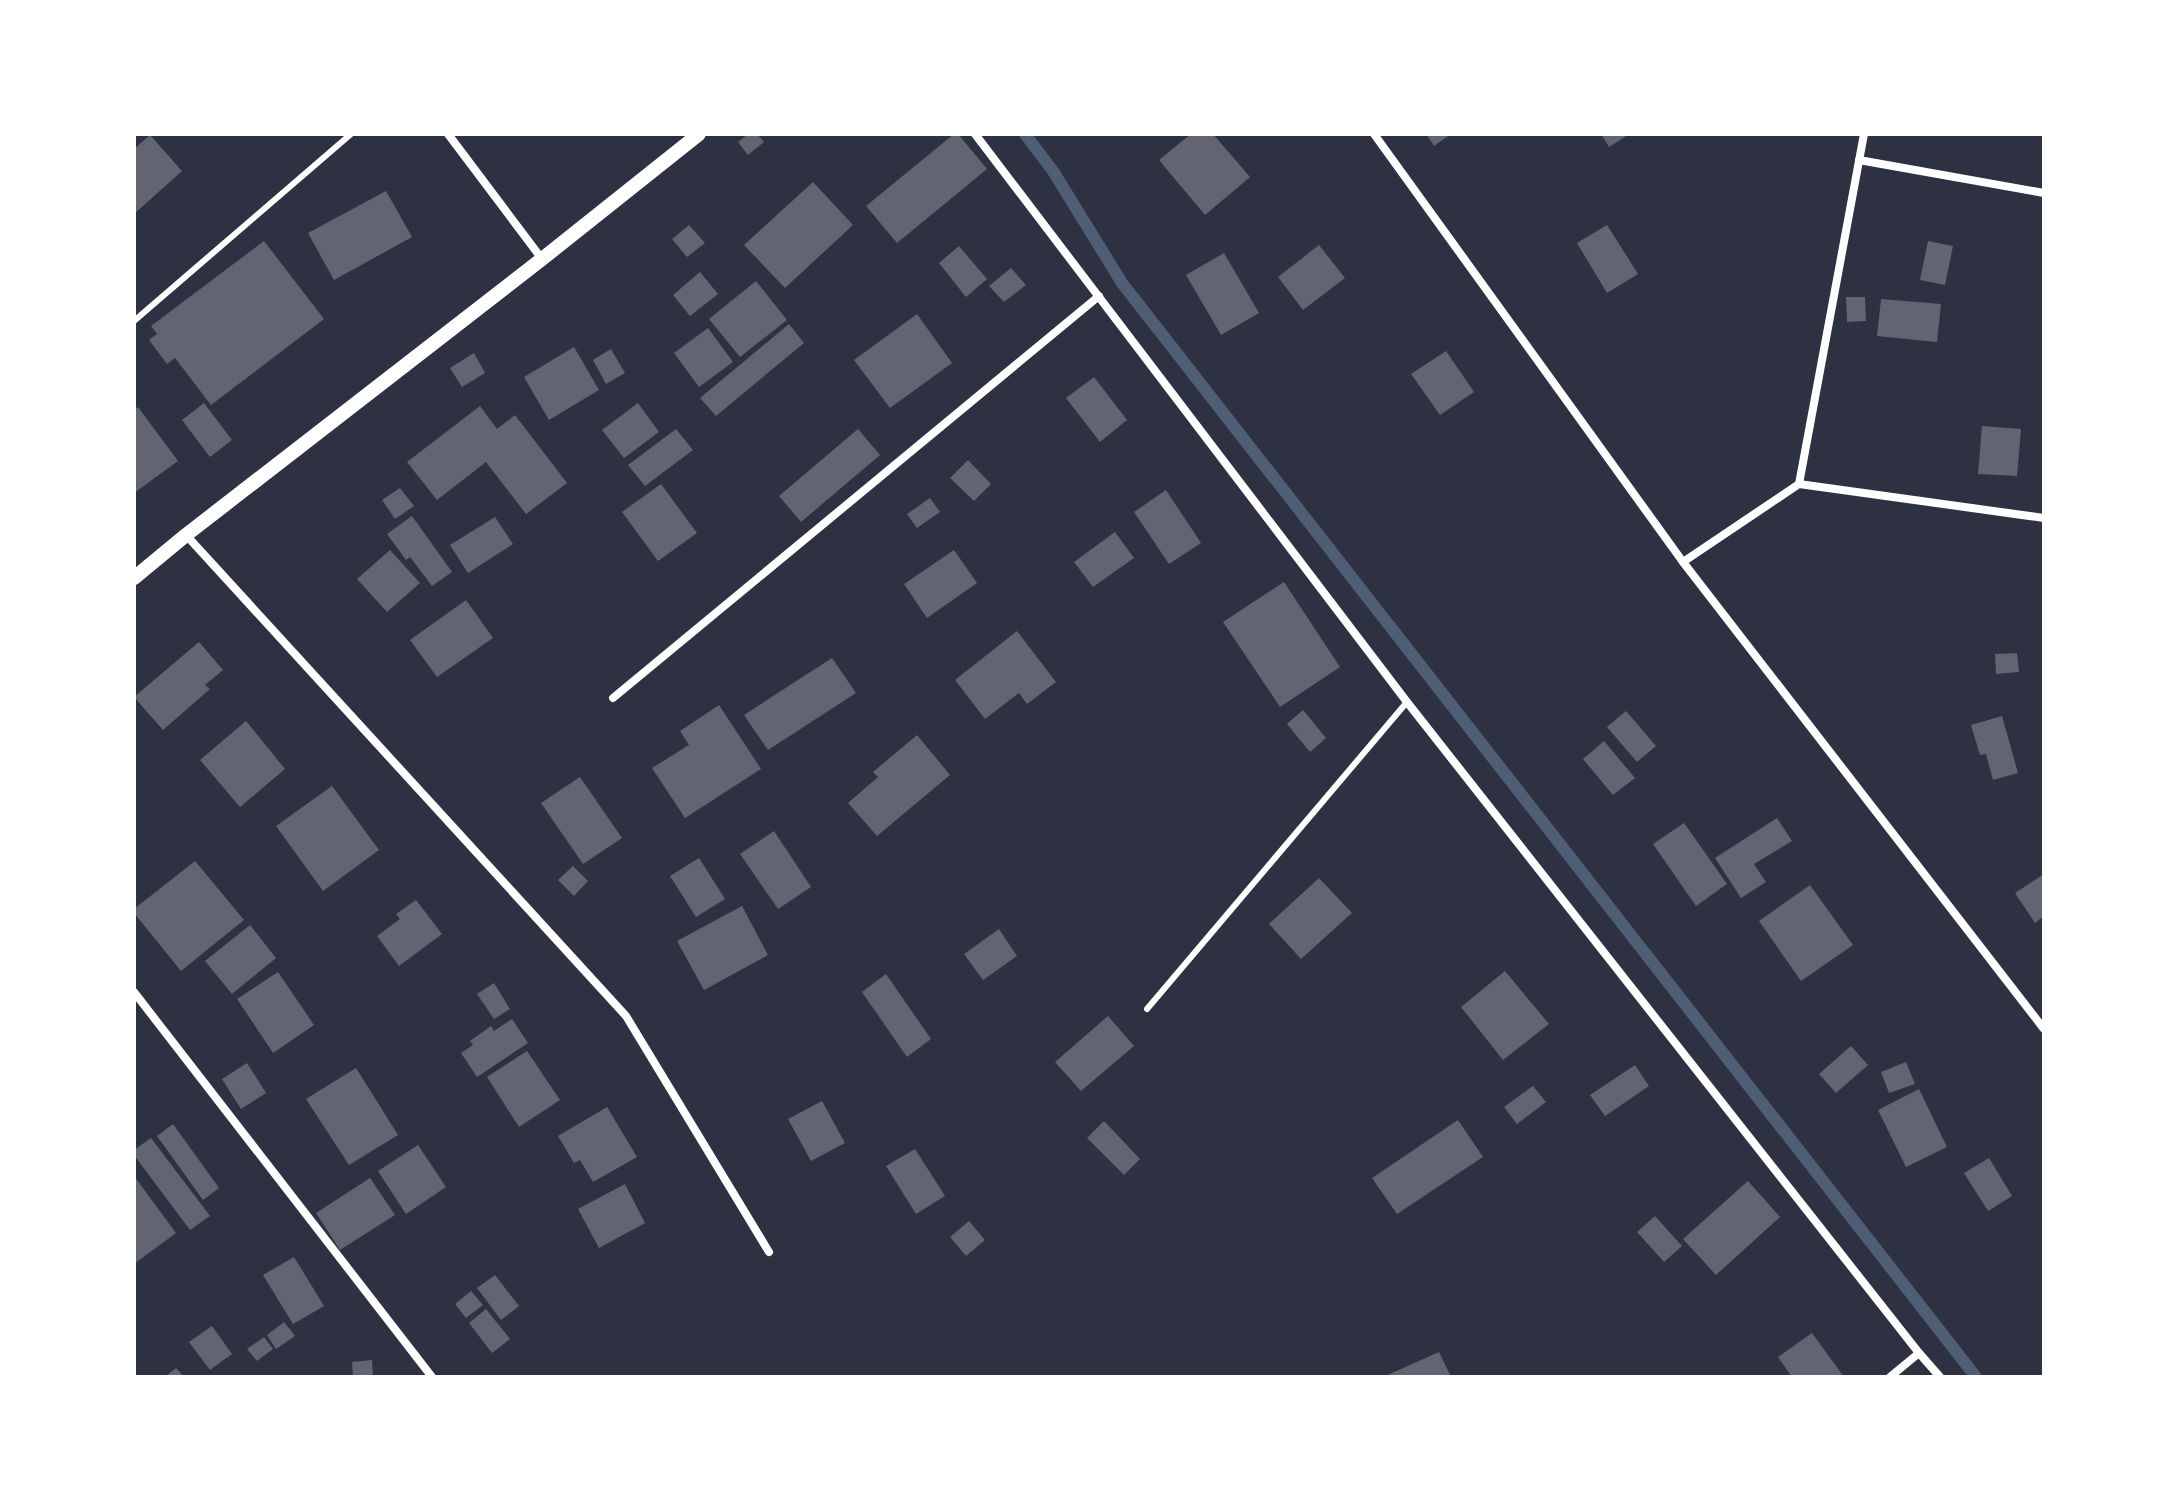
<svg xmlns="http://www.w3.org/2000/svg" width="2178" height="1511" font-family="'Noto Sans',sans-serif">
	<rect width="100%" height="100%" fill="#2d3142"/>
	<g fill="none" stroke-linecap="round" stroke-linejoin="round">
		<polyline stroke="#4f5d75" stroke-width="12" points="1025,134 1053,171 1122,283 1976,1377"/>
	</g>
	<g fill="#626471">
		<polygon points="748,134 757,134 764,142 748,155 738,142"/>
		<polygon points="954,134 958,134 987,169 897,243 866,206"/>
		<polygon points="1191,134 1213,134 1250,177 1205,215 1159,160"/>
		<polygon points="1426,134 1451,134 1434,146"/>
		<polygon points="1601,134 1629,134 1609,147"/>
		<polygon points="150,135 182,171 134,214 134,149"/>
		<polygon points="813,182 853,225 785,288 744,245"/>
		<polygon points="386,191 412,237 334,280 308,233"/>
		<polygon points="689,225 705,243 687,257 672,239"/>
		<polygon points="1607,225 1638,274 1607,293 1577,243"/>
		<polygon points="264,241 324,319 211,405 175,358 167,364 149,340 157,334 151,326"/>
		<polygon points="1928,241 1953,246 1945,285 1920,280"/>
		<polygon points="1319,245 1345,278 1303,310 1278,277"/>
		<polygon points="959,246 987,279 966,297 939,263"/>
		<polygon points="1224,253 1259,313 1221,335 1186,275"/>
		<polygon points="1011,268 1026,285 1004,302 989,286"/>
		<polygon points="700,272 718,294 690,316 673,295"/>
		<polygon points="756,281 787,320 740,357 709,319"/>
		<polygon points="1846,297 1865,297 1866,321 1847,322"/>
		<polygon points="1881,299 1941,304 1937,342 1877,336"/>
		<polygon points="917,314 952,363 890,408 854,360"/>
		<polygon points="789,324 804,343 716,416 700,398"/>
		<polygon points="708,328 733,362 699,387 674,353"/>
		<polygon points="574,347 599,390 549,420 524,377"/>
		<polygon points="611,349 625,373 606,384 593,360"/>
		<polygon points="1446,351 1474,392 1440,415 1411,374"/>
		<polygon points="474,353 485,373 462,387 450,368"/>
		<polygon points="1094,377 1127,420 1100,442 1066,398"/>
		<polygon points="204,403 232,440 210,457 182,420"/>
		<polygon points="638,403 659,432 624,458 602,430"/>
		<polygon points="480,406 497,429 515,415 567,483 526,514 486,462 437,500 407,462"/>
		<polygon points="138,407 178,461 134,493 134,410"/>
		<polygon points="1982,426 2021,429 2017,476 1978,474"/>
		<polygon points="676,429 693,450 645,486 628,465"/>
		<polygon points="858,429 880,455 801,522 779,496"/>
		<polygon points="968,460 991,484 974,501 950,478"/>
		<polygon points="661,484 697,533 658,561 622,512"/>
		<polygon points="400,488 414,506 395,519 382,500"/>
		<polygon points="1166,490 1201,543 1169,564 1134,512"/>
		<polygon points="930,498 940,512 917,528 907,514"/>
		<polygon points="412,516 452,572 432,586 410,557 406,560 387,534"/>
		<polygon points="495,517 513,544 468,573 450,545"/>
		<polygon points="1115,532 1134,558 1093,587 1074,562"/>
		<polygon points="390,550 420,583 387,612 357,579"/>
		<polygon points="954,550 977,583 927,618 904,584"/>
		<polygon points="1284,582 1340,667 1280,707 1223,622"/>
		<polygon points="466,600 493,638 437,677 410,640"/>
		<polygon points="1017,631 1056,682 1027,704 1019,693 985,719 955,680"/>
		<polygon points="199,642 223,670 205,685 210,689 163,730 134,697"/>
		<polygon points="2017,653 2019,672 1996,674 1995,654"/>
		<polygon points="832,658 856,693 768,750 744,715"/>
		<polygon points="719,705 761,769 685,818 652,768 689,745 680,731"/>
		<polygon points="1303,710 1326,738 1310,752 1287,724"/>
		<polygon points="1626,711 1656,746 1637,762 1607,727"/>
		<polygon points="2002,716 2018,773 1993,780 1986,754 1980,755 1971,725"/>
		<polygon points="246,721 285,769 240,807 200,760"/>
		<polygon points="917,735 950,775 877,836 848,803 878,777 873,772"/>
		<polygon points="1604,741 1635,778 1613,795 1583,759"/>
		<polygon points="580,777 622,838 583,864 541,803"/>
		<polygon points="332,786 379,850 323,891 276,826"/>
		<polygon points="1777,818 1792,841 1754,864 1766,882 1741,898 1715,858"/>
		<polygon points="1684,823 1727,884 1696,906 1653,844"/>
		<polygon points="774,831 811,887 778,909 740,854"/>
		<polygon points="699,858 725,899 696,917 670,876"/>
		<polygon points="195,861 244,920 181,971 134,913 134,909"/>
		<polygon points="573,866 588,881 574,896 558,880"/>
		<polygon points="2044,874 2044,916 2035,923 2015,893"/>
		<polygon points="1319,878 1352,913 1301,959 1269,924"/>
		<polygon points="1810,885 1853,945 1801,981 1759,921"/>
		<polygon points="416,900 442,934 399,966 377,936 400,919 396,914"/>
		<polygon points="742,906 768,955 704,990 677,941"/>
		<polygon points="250,925 276,958 232,994 205,961"/>
		<polygon points="999,929 1017,956 983,980 964,954"/>
		<polygon points="1505,971 1549,1024 1503,1060 1461,1007"/>
		<polygon points="278,972 314,1025 273,1053 237,999"/>
		<polygon points="886,974 931,1039 907,1057 862,992"/>
		<polygon points="494,983 510,1009 494,1019 477,994"/>
		<polygon points="1108,1016 1134,1046 1081,1091 1055,1062"/>
		<polygon points="512,1019 528,1043 477,1077 461,1053 473,1045 470,1041 491,1026 494,1031"/>
		<polygon points="1851,1046 1868,1065 1836,1093 1819,1074"/>
		<polygon points="527,1051 560,1100 519,1127 487,1077"/>
		<polygon points="1906,1062 1915,1084 1889,1093 1881,1072"/>
		<polygon points="247,1063 266,1093 241,1109 222,1079"/>
		<polygon points="1635,1065 1649,1086 1605,1116 1590,1095"/>
		<polygon points="356,1068 398,1135 349,1165 306,1099"/>
		<polygon points="1533,1086 1546,1102 1517,1124 1504,1107"/>
		<polygon points="1919,1089 1947,1147 1906,1167 1878,1110"/>
		<polygon points="822,1101 845,1143 811,1161 788,1119"/>
		<polygon points="607,1107 637,1157 593,1182 580,1160 574,1163 558,1136"/>
		<polygon points="1458,1120 1483,1157 1397,1214 1372,1178"/>
		<polygon points="1104,1121 1140,1159 1124,1175 1087,1138"/>
		<polygon points="173,1124 219,1188 203,1200 157,1136"/>
		<polygon points="151,1138 210,1216 190,1230 134,1155 134,1150"/>
		<polygon points="418,1145 446,1187 406,1214 378,1171"/>
		<polygon points="915,1149 945,1196 916,1214 886,1166"/>
		<polygon points="1989,1158 2012,1196 1988,1211 1964,1173"/>
		<polygon points="134,1176 176,1233 134,1264"/>
		<polygon points="370,1178 395,1215 340,1250 316,1213"/>
		<polygon points="1748,1181 1780,1217 1716,1275 1683,1239"/>
		<polygon points="625,1184 645,1223 599,1248 578,1209"/>
		<polygon points="1655,1216 1682,1246 1664,1262 1637,1232"/>
		<polygon points="969,1221 985,1240 966,1256 950,1237"/>
		<polygon points="294,1257 324,1306 293,1324 263,1275"/>
		<polygon points="495,1275 519,1306 501,1320 477,1288"/>
		<polygon points="471,1291 483,1305 466,1318 455,1304"/>
		<polygon points="486,1309 510,1339 492,1353 469,1323"/>
		<polygon points="284,1322 295,1336 276,1349 267,1335"/>
		<polygon points="212,1326 232,1354 210,1370 189,1342"/>
		<polygon points="1812,1333 1844,1377 1792,1377 1778,1357"/>
		<polygon points="264,1337 273,1349 257,1361 247,1349"/>
		<polygon points="1439,1352 1451,1377 1383,1377"/>
		<polygon points="372,1360 373,1377 353,1377 352,1362"/>
		<polygon points="176,1368 184,1377 165,1377"/>
	</g>
	<g fill="none" stroke-linecap="round" stroke-linejoin="round">
		<g stroke="#fff" stroke-width="6">
			<polyline points="134,321 351,134"/>
			<polyline points="1147,1009 1407,702"/>
		</g>
		<g stroke="#fff" stroke-width="8">
			<polyline points="448,134 542,259"/>
			<polyline points="975,134 1407,702 1919,1353 1940,1377"/>
			<polyline points="1374,134 1683,562 2044,1029"/>
			<polyline points="1859,160 2044,193"/>
			<polyline points="1799,484 1864,134"/>
			<polyline points="186,535 626,1016 769,1252"/>
			<polyline points="1683,562 1799,484 2044,518"/>
			<polyline points="613,698 1099,296"/>
			<polyline points="134,992 432,1377"/>
			<polyline points="1890,1377 1919,1353"/>
		</g>
		<polyline stroke="#fff" stroke-width="14" points="134,578 186,535 542,259 699,134"/>
	</g>
	<rect width="2178" height="1511" fill="none" stroke="#ffffff" stroke-width="272"/>
</svg>
